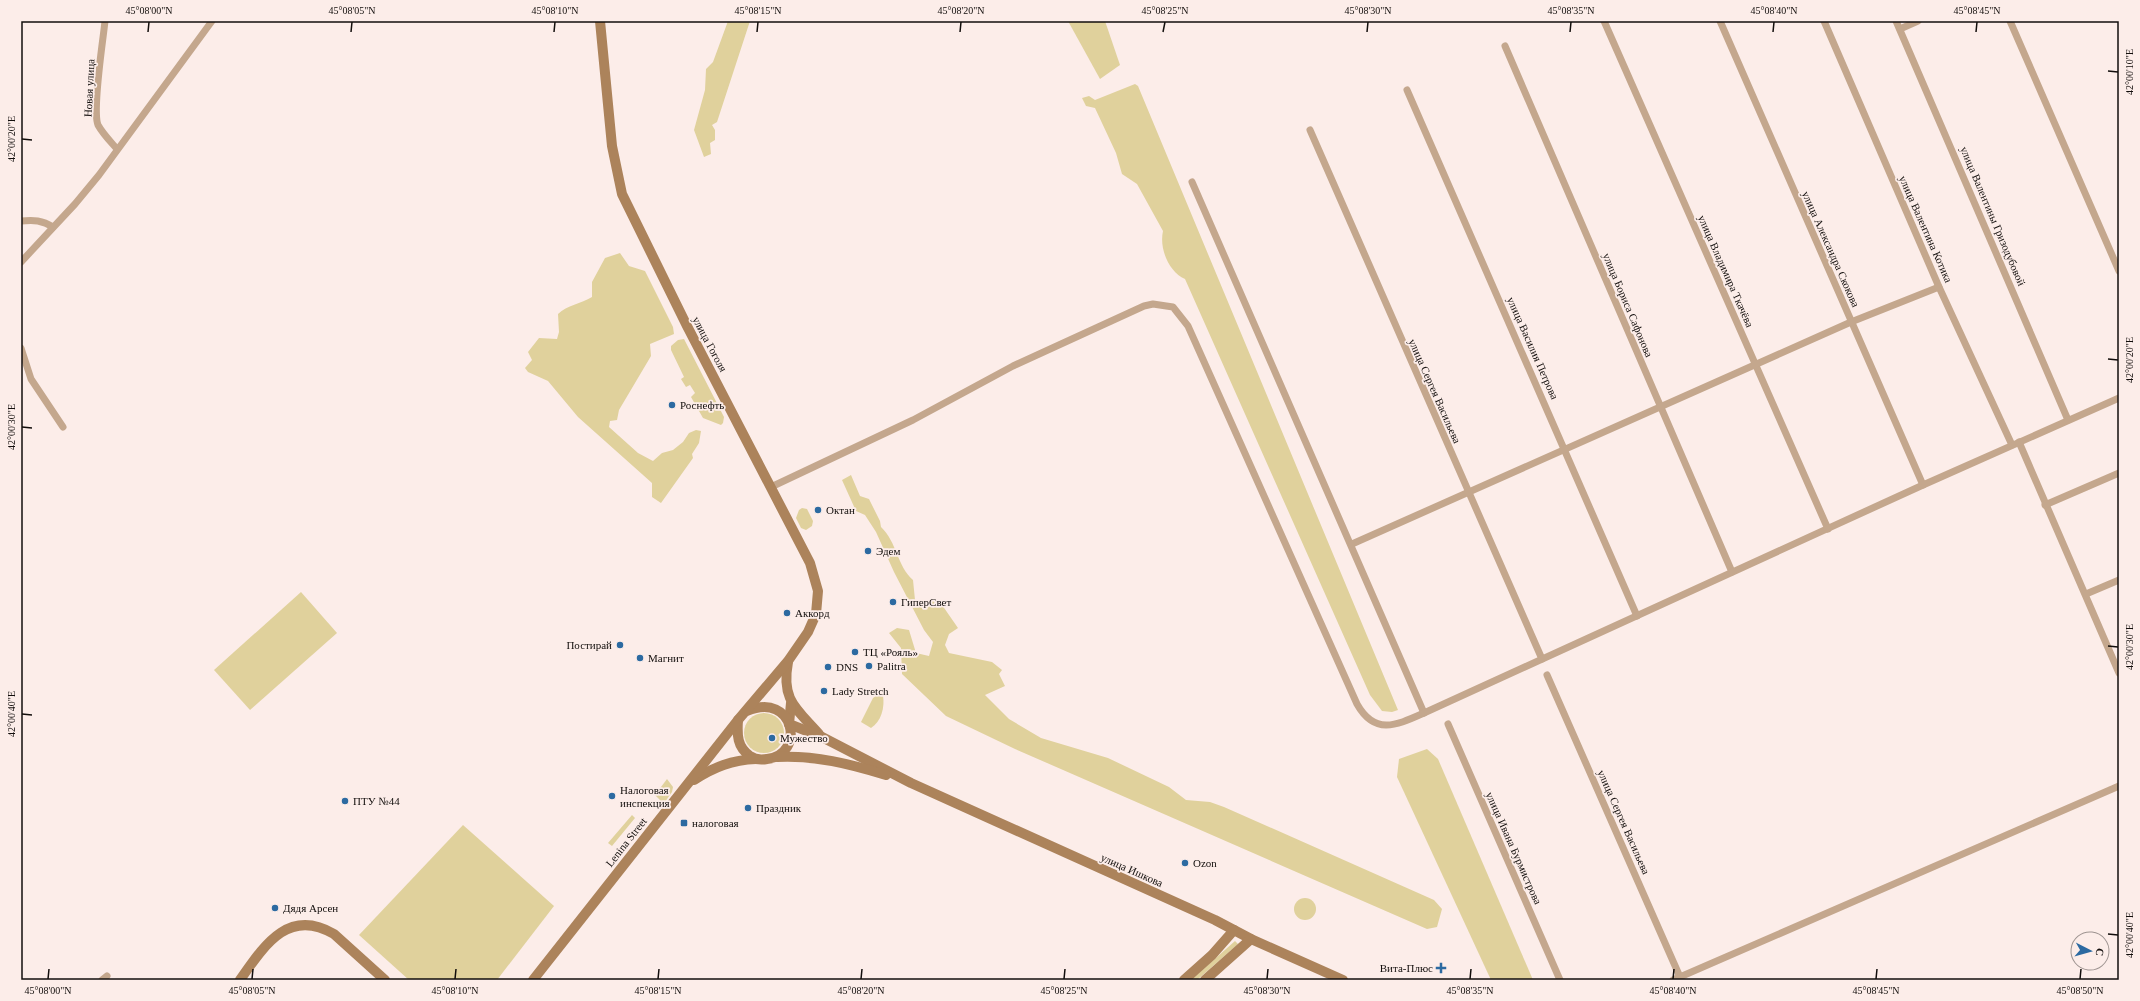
<svg xmlns="http://www.w3.org/2000/svg" width="2140" height="1001" font-family="Georgia,serif">
	<rect width="100%" height="100%" fill="#fcede9"/>
	<g fill="#e0d19c">
		<polygon points="728,21 750,21 717,122 712,125 715,130 715,140 710,143 711,154 704,157 694,130 705,90 706,69 713,62"/>
		<polygon points="1068,21 1105,21 1120,65 1100,79"/>
		<path d="M1135,84L1138,86L1398,710L1392,712L1382,711L1370,695L1185,279C1169,272 1159,249 1163,231L1137,184L1122,174L1116,153L1095,108L1086,106L1082,98L1089,96L1095,100Z"/>
		<path d="M620,253L629,266L645,271L673,327L674,334L650,344L651,356L619,410L617,420L610,421L609,427L638,453L653,461L662,453L673,450L683,442L689,433L696,430L701,431L699,443L692,454L693,458L661,503L652,497V483L578,417L548,381L528,372L525,368L532,360L528,352L539,338L557,339L559,332L558,314C567,305 581,304 592,297V282L605,258Z"/>
		<polygon points="684,339 724,417 723,423 721,425 703,418 691,397 695,393 690,385 686,387 681,379 684,377 671,350 671,346 678,340"/>
		<path d="M851,475L860,496L869,499L880,521L881,527C897,542 897,566 913,580L915,600L940,602L958,628L949,634L945,645L949,653L992,662L1002,670L999,674L1005,686L985,695L1009,719L1041,738L1108,758L1169,787L1186,800L1210,802L1224,807L1434,900L1442,909L1437,927L1427,929L1015,749L946,716L902,674L901,648L889,633L897,628L909,630L916,653L929,656L933,642L924,630L894,572L876,532L865,515L856,511L842,480Z"/>
		<polygon points="802,508 807,509 813,521 812,526 806,530 801,528 796,518 799,510"/>
		<polygon points="301,592 337,633 250,710 214,670"/>
		<path d="M879,694L883,696C885,707 881,722 871,728L861,722L873,698Z"/>
		<circle cx="764" cy="733" r="20"/>
		<polygon points="1427,749 1438,759 1533,980 1491,980 1397,777 1399,759"/>
		<polygon points="667,779 673,787 672,792 660,809 656,806 660,800 655,795"/>
		<polygon points="632,815 635,818 612,846 608,843"/>
		<polygon points="463,825 554,906 497,980 409,980 359,935"/>
		<circle cx="1305" cy="909" r="11"/>
		<polygon points="1235,941 1238,944 1197,980 1191,980"/>
	</g>
	<g fill="none" stroke-linecap="round" stroke-linejoin="round">
		<g stroke="#c4a78d" stroke-width="7">
			<path d="M105,21C103,41 92,110 98,125C103,134 110,141 117,149"/>
			<polyline points="1604,21 1828,529"/>
			<polyline points="1720,21 1923,485"/>
			<polyline points="1824,21 1939,287 2012,445"/>
			<polyline points="1896,21 2068,420"/>
			<polyline points="2010,21 2119,271"/>
			<polyline points="1900,29 1918,21"/>
			<polyline points="1505,46 1732,572"/>
			<polyline points="1407,90 1637,616"/>
			<polyline points="1310,130 1542,659"/>
			<polyline points="1192,182 1424,713"/>
			<path d="M21,221C34,220 42,220 53,227"/>
			<polyline points="21,262 75,204 99,175 212,21"/>
			<polyline points="21,348 31,379 63,427"/>
			<polyline points="2019,442 2119,673"/>
			<path d="M771,487L913,420L1013,366L1144,306L1153,304L1173,307L1188,326L1357,704C1375,736 1397,725 1424,713L1923,485L2119,398"/>
			<polyline points="2045,505 2119,473"/>
			<polyline points="1352,544 1851,322 1939,287"/>
			<polyline points="2086,594 2119,580"/>
			<polyline points="1547,675 1680,977"/>
			<polyline points="1448,724 1560,980"/>
			<polyline points="102,980 107,976"/>
			<polyline points="1673,980 2119,786"/>
		</g>
		<g stroke="#ac835b" stroke-width="10">
			<path d="M788,662C781,700 796,708 819,734"/>
			<polyline points="791,703 789,724 822,737 911,783 1215,920 1251,939 1343,980"/>
			<path d="M738,720C737,735 737,747 750,756C755,760 761,760 767,759C806,755 795,691 747,711"/>
			<path d="M777,757C815,755 850,764 886,775"/>
			<path d="M694,780C714,767 732,760 756,759"/>
			<path d="M240,980C264,946 288,907 334,934L385,980"/>
			<polyline points="533,980 738,720 788,661 808,632 816,614 818,591 810,563 687,326 622,194 612,146 600,21"/>
			<polyline points="1184,980 1212,955 1234,930"/>
			<polyline points="1205,980 1251,939"/>
		</g>
	</g>
	<path fill="none" stroke="#120e0c" stroke-width="1.5" d="M148,32L149,22M351,32L352,22M554,32L555,22M757,32L758,22M960,32L961,22M1163,32L1165,22M1367,32L1368,22M1570,32L1571,22M1773,32L1774,22M1976,32L1977,22M2108,71L2118,72M22,139L32,140M2108,359L2118,360M22,427L32,428M2108,646L2118,647M22,714L32,715M2108,934L2118,935M48,979L49,969M252,979L253,969M455,979L456,969M658,979L659,969M861,979L862,969M1064,979L1065,969M1267,979L1268,969M1470,979L1471,969M1673,979L1674,969M1876,979L1877,969M2080,979L2081,969"/>
	<g fill="#2c6aa1" stroke="#fcede9" stroke-width="1.5">
		<circle cx="672" cy="405" r="4"/>
		<circle cx="818" cy="510" r="4"/>
		<circle cx="868" cy="551" r="4"/>
		<circle cx="893" cy="602" r="4"/>
		<circle cx="787" cy="613" r="4"/>
		<circle cx="620" cy="645" r="4"/>
		<circle cx="855" cy="652" r="4"/>
		<circle cx="640" cy="658" r="4"/>
		<circle cx="869" cy="666" r="4"/>
		<circle cx="828" cy="667" r="4"/>
		<circle cx="824" cy="691" r="4"/>
		<circle cx="772" cy="738" r="4"/>
		<circle cx="612" cy="796" r="4"/>
		<circle cx="345" cy="801" r="4"/>
		<circle cx="748" cy="808" r="4"/>
		<rect x="680" y="819" width="8" height="8" rx="2"/>
		<circle cx="1185" cy="863" r="4"/>
		<circle cx="275" cy="908" r="4"/>
		<path d="M1439 962h4v4h4v4h-4v4h-4v-4h-4v-4h4z"/>
	</g>
	<g text-anchor="middle" dominant-baseline="central" stroke-width="3.5" stroke-linejoin="round" paint-order="stroke">
		<g font-size="11" fill="#120e0c" stroke="#fcede9">
			<text transform="translate(89 88) rotate(-87)">Новая улица</text>
			<text transform="translate(1993 216) rotate(67)">улица Валентины Гризодубовой</text>
			<text transform="translate(1926 229) rotate(66)">улица Валентина Котика</text>
			<text transform="translate(1831 249) rotate(66)">улица Александра Скокова</text>
			<text transform="translate(1726 271) rotate(66)">улица Владимира Ткачёва</text>
			<text transform="translate(1628 305) rotate(67)">улица Бориса Сафонова</text>
			<text transform="translate(710 344) rotate(62)">улица Гоголя</text>
			<text transform="translate(1533 348) rotate(66)">улица Василия Петрова</text>
			<text transform="translate(1435 391) rotate(66)">улица Сергея Васильева</text>
			<text transform="translate(1624 822) rotate(66)">улица Сергея Васильева</text>
			<text transform="translate(626 842) rotate(-52)">Lenina Street</text>
			<text transform="translate(1514 848) rotate(66)">улица Ивана Бурмистрова</text>
			<text transform="translate(1132 870) rotate(24)">улица Ишкова</text>
		</g>
		<g font-size="11" fill="#120e0c" stroke="#fcede9" text-anchor="start">
			<text x="680" y="405">Роснефть</text>
			<text x="826" y="510">Октан</text>
			<text x="876" y="551">Эдем</text>
			<text x="901" y="602">ГиперСвет</text>
			<text x="795" y="613">Аккорд</text>
			<text x="612" y="645" text-anchor="end">Постирай</text>
			<text x="863" y="652">ТЦ «Рояль»</text>
			<text x="648" y="658">Магнит</text>
			<text x="877" y="666">Palitra</text>
			<text x="836" y="667">DNS</text>
			<text x="832" y="691">Lady Stretch</text>
			<text x="780" y="738">Мужество</text>
			<text x="620" y="790">Налоговая<tspan x="620" dy="13">инспекция</tspan></text>
			<text x="353" y="801">ПТУ №44</text>
			<text x="756" y="808">Праздник</text>
			<text x="692" y="823">налоговая</text>
			<text x="1193" y="863">Ozon</text>
			<text x="283" y="908">Дядя Арсен</text>
			<text x="1433" y="968" text-anchor="end">Вита-Плюс</text>
		</g>
	</g>
	<rect width="2140" height="1001" fill="none" stroke="#fcede9" stroke-width="44"/>
	<g transform="translate(2090 951) rotate(96)"><circle r="19" fill="#fcede9" stroke="#9e9491"/>
	<path d="M0-3L7 15L0 10L-7 15Z" fill="#2c6aa1"/>
	<text y="-6" font-size="11" font-weight="bold" text-anchor="middle" fill="#120e0c">С</text>
	</g>
	<rect x="22" y="22" width="2096" height="957" fill="none" stroke="#120e0c" stroke-width="1.5"/>
	<g font-size="10" text-anchor="middle" fill="#120e0c">
		<text x="149" y="14">45°08'00"N</text>
		<text x="352" y="14">45°08'05"N</text>
		<text x="555" y="14">45°08'10"N</text>
		<text x="758" y="14">45°08'15"N</text>
		<text x="961" y="14">45°08'20"N</text>
		<text x="1165" y="14">45°08'25"N</text>
		<text x="1368" y="14">45°08'30"N</text>
		<text x="1571" y="14">45°08'35"N</text>
		<text x="1774" y="14">45°08'40"N</text>
		<text x="1977" y="14">45°08'45"N</text>
		<text transform="translate(2129 72) rotate(-90)" y="4">42°00'10"E</text>
		<text transform="translate(11 139) rotate(-90)" y="4">42°00'20"E</text>
		<text transform="translate(2129 360) rotate(-90)" y="4">42°00'20"E</text>
		<text transform="translate(11 427) rotate(-90)" y="4">42°00'30"E</text>
		<text transform="translate(2129 647) rotate(-90)" y="4">42°00'30"E</text>
		<text transform="translate(11 714) rotate(-90)" y="4">42°00'40"E</text>
		<text transform="translate(2129 935) rotate(-90)" y="4">42°00'40"E</text>
		<text x="48" y="994">45°08'00"N</text>
		<text x="252" y="994">45°08'05"N</text>
		<text x="455" y="994">45°08'10"N</text>
		<text x="658" y="994">45°08'15"N</text>
		<text x="861" y="994">45°08'20"N</text>
		<text x="1064" y="994">45°08'25"N</text>
		<text x="1267" y="994">45°08'30"N</text>
		<text x="1470" y="994">45°08'35"N</text>
		<text x="1673" y="994">45°08'40"N</text>
		<text x="1876" y="994">45°08'45"N</text>
		<text x="2080" y="994">45°08'50"N</text>
	</g>
</svg>
